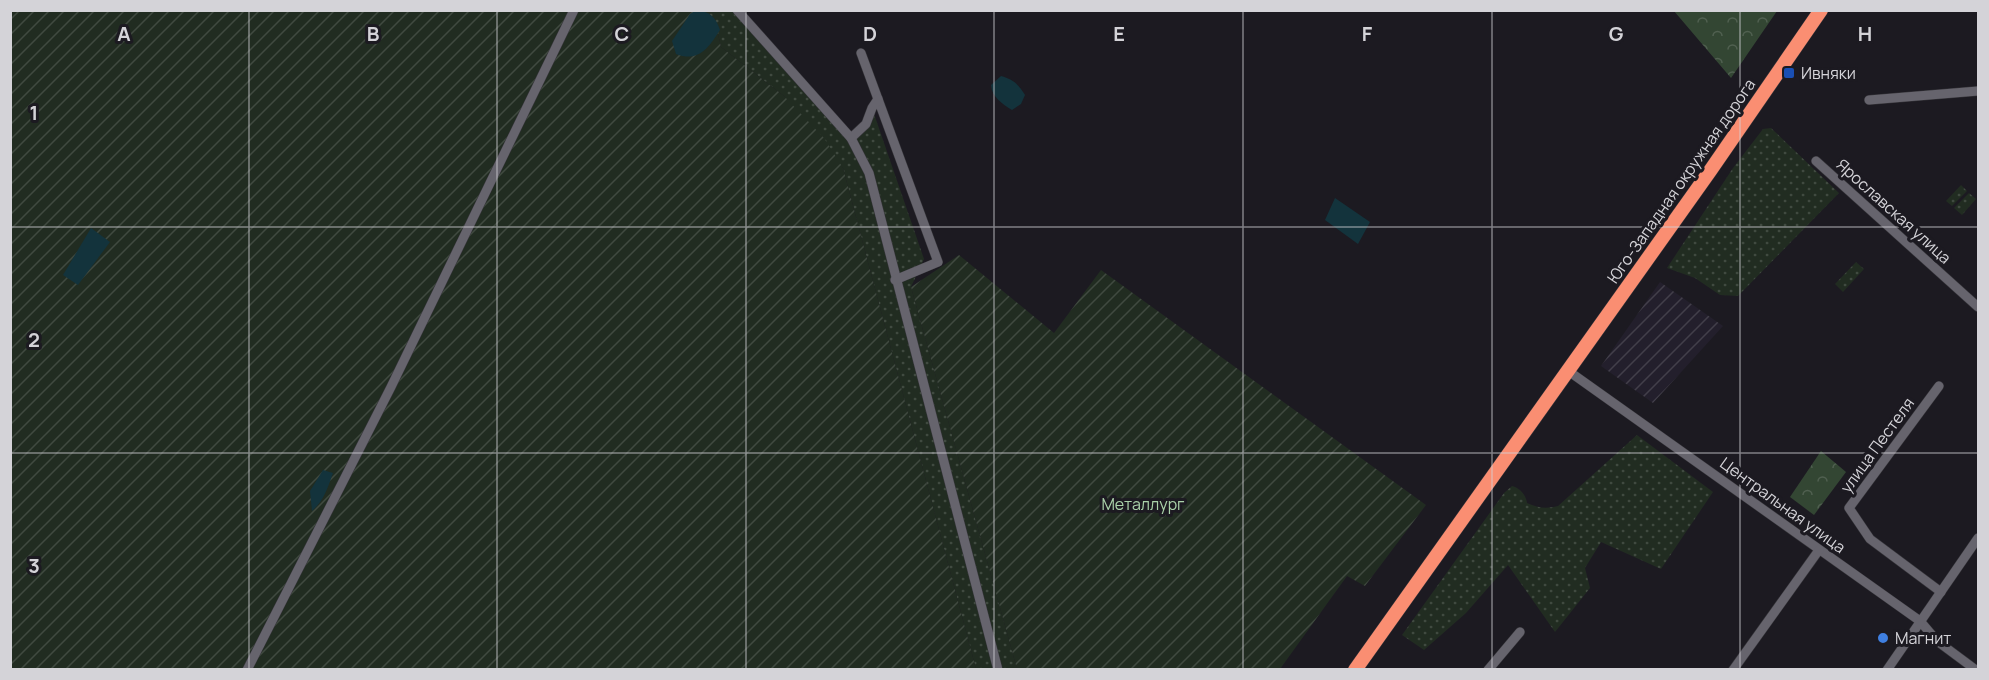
<svg xmlns="http://www.w3.org/2000/svg" width="1989" height="680" font-family="Manrope,sans-serif">
	<defs>
		<pattern id="industrial-furrows" width="10" height="10" patternUnits="userSpaceOnUse" patternTransform="scale(1.5)"><rect width="10" height="10" fill="#231f2c"/><path d="M-1 1l2-2M0 10L10 0M9 11l2-2" fill="none" stroke="#423f4a"/></pattern>
		<pattern id="grass-dots" width="8" height="8" patternUnits="userSpaceOnUse" patternTransform="scale(1.5)"><rect width="8" height="8" fill="#212c21"/><path d="M2 2h.1M6 6h.1" fill="none" stroke="#404a40" stroke-width="1.8" stroke-linecap="round"/></pattern>
		<pattern id="forest-crowns" width="20" height="18" patternUnits="userSpaceOnUse" patternTransform="scale(1.5)"><rect width="20" height="18" fill="#334633"/><path d="M2 6a3 3 0 1 1 6 0M12 15a3 3 0 1 1 6 0" fill="none" stroke="#506050"/></pattern>
		<pattern id="garden-furrows" width="10" height="10" patternUnits="userSpaceOnUse" patternTransform="scale(1.5)"><rect width="10" height="10" fill="#212c21"/><path d="M-1 1l2-2M0 10L10 0M9 11l2-2" fill="none" stroke="#404a40"/></pattern>
	</defs>
	<rect width="100%" height="100%" fill="#1c1a21"/>
	<polygon fill="url(#industrial-furrows)" points="1660,282 1723,326 1653,403 1601,366"/>
	<g fill="url(#grass-dots)">
		<polygon points="699,11 737,11 851,138 872,108 924,259 911,287 1017,669 976,669 843,168 784,96 721,47 715,21"/>
		<polygon points="1771,128 1839,193 1738,296 1720,295 1695,278 1667,268 1733,168 1763,129"/>
		<polygon points="1961,185 1967,191 1952,206 1946,201"/>
		<polygon points="1969,193 1976,199 1962,215 1954,208"/>
		<polygon points="1856,262 1864,269 1843,292 1835,284"/>
		<path d="M1637,435L1713,492L1661,569L1601,542L1585,568L1590,588L1555,632L1508,565L1466,613L1424,650L1402,635L1504,493L1512,486C1520,488 1526,495 1527,503C1538,508 1546,509 1558,506Z"/>
	</g>
	<g fill="url(#forest-crowns)">
		<polygon points="1719,11 1722,12 1724,10 1777,11 1731,78 1674,11"/>
		<polygon points="1821,451 1846,472 1814,515 1790,497"/>
	</g>
	<g fill="url(#garden-furrows)">
		<polygon points="699,10 715,21 721,47 784,96 824,138 843,168 976,669 11,669 10,11"/>
		<polygon points="959,255 1054,333 1101,270 1426,505 1365,586 1347,576 1280,669 1017,669 911,287"/>
	</g>
	<g fill="#13333c">
		<path d="M695,11C709,10 716,17 720,30C709,47 699,63 676,54L672,41L690,14Z"/>
		<path d="M1001,76C1013,79 1019,85 1025,95L1021,104L1012,110C1002,104 992,97 991,85Z"/>
		<polygon points="1335,198 1370,222 1358,244 1325,220"/>
		<polygon points="91,228 110,242 78,285 63,275"/>
		<path d="M323,470L333,473C328,487 324,501 312,511L310,491Z"/>
	</g>
	<g fill="none" stroke-linecap="round" stroke-linejoin="round">
		<defs>
			<g id="minor">
				<polyline points="737,10 851,138 869,173 998,670"/>
				<polyline points="861,53 938,262 895,280"/>
				<polyline points="1869,100 1978,91"/>
				<polyline points="851,138 866,124 872,108 878,99"/>
				<polyline points="1816,161 1978,307"/>
				<polyline points="1567,370 1920,621 1937,641 1976,670"/>
				<polyline points="1939,386 1849,508 1870,539 1941,592"/>
				<polyline points="247,670 391,387 574,10"/>
				<polyline points="1488,670 1520,632"/>
				<polyline points="1733,670 1819,550"/>
				<polyline points="1887,670 1978,538"/>
			</g>
			<polyline id="highway" points="1355,670 1710,171 1821,10"/>
		</defs>
		<use href="#minor" stroke="#37363b" stroke-width="10"/>
		<use href="#highway" stroke="#37363b" stroke-width="15"/>
		<use href="#minor" stroke="#66646d" stroke-width="9"/>
		<use href="#highway" stroke="#fa8e72" stroke-width="14"/>
	</g>
	<path fill="none" stroke="#d4d3d8" stroke-width="1.5" stroke-opacity="0.55" d="M249,10V670M497,10V670M746,10V670M994,10V670M1243,10V670M1492,10V670M1740,10V670M10,227H1978M10,453H1978"/>
	<rect fill="#1a4fb4" stroke="#1c1a21" stroke-width="2" x="1783" y="67" width="12" height="12" rx="3"/>
	<circle fill="#3f7fe0" stroke="#1c1a21" stroke-width="2" cx="1883" cy="638" r="6"/>
	<g text-anchor="middle" dominant-baseline="central" stroke-width="6" stroke-linejoin="round" paint-order="stroke">
		<g font-size="16" fill="#d4d3d8" stroke="#1c1a21" text-anchor="start">
			<text x="1801" y="73">Ивняки</text>
			<text x="1895" y="638">Магнит</text>
		</g>
		<g font-size="16" fill="#d4d3d8" stroke="#1c1a21">
			<text transform="translate(1681 181) rotate(-55)">Юго-Западная окружная дорога</text>
			<text transform="translate(1894 211) rotate(42)">Ярославская улица</text>
			<text transform="translate(1877 445) rotate(-54)">улица Пестеля</text>
			<text transform="translate(1783 505) rotate(36)">Центральная улица</text>
		</g>
		<g font-size="16" fill="#aad1a9" stroke="#1c1a21">
			<text x="1143" y="504">Металлург</text>
		</g>
	</g>
	<g font-size="20" text-anchor="middle" font-weight="bold" fill="#d4d3d8" stroke="#1c1a21" stroke-width="6" stroke-linejoin="round" paint-order="stroke">
		<text x="124" y="41">A</text>
		<text x="373" y="41">B</text>
		<text x="622" y="41">C</text>
		<text x="870" y="41">D</text>
		<text x="1119" y="41">E</text>
		<text x="1367" y="41">F</text>
		<text x="1616" y="41">G</text>
		<text x="1865" y="41">H</text>
		<text x="34" y="120">1</text>
		<text x="34" y="347">2</text>
		<text x="34" y="573">3</text>
	</g>
	<rect width="1989" height="680" fill="none" stroke="#d4d3d8" stroke-width="24"/>
</svg>
